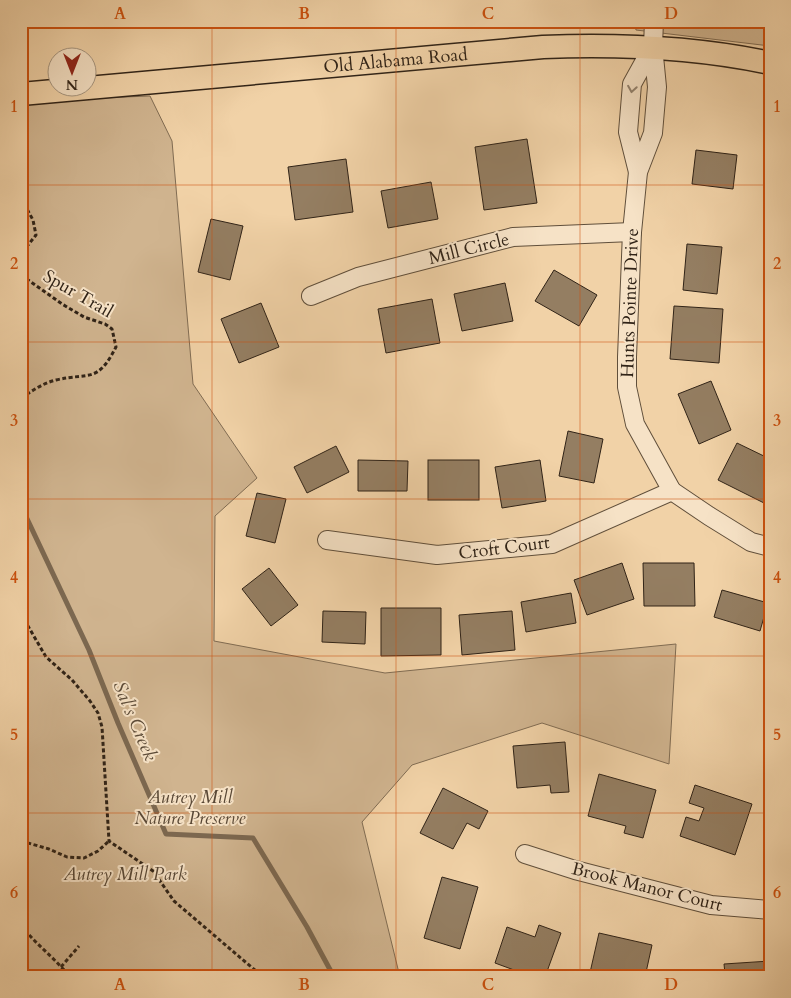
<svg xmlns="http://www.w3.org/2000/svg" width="791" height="998" font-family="Cardo,serif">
	<rect width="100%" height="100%" fill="#f1d2a7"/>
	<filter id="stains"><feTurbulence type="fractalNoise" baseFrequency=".004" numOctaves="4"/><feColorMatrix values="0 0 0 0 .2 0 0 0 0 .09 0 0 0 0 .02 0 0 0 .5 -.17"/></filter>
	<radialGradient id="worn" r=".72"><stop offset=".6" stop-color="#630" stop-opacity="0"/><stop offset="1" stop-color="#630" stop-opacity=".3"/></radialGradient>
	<g fill="#d0b48f" stroke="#806c53">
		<polygon points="634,21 770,21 770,46 636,30"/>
		<polygon points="150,96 172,141 193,384 257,478 215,516 214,641 385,673 676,644 669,764 542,723 412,765 362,822 398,969 402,977 21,977 21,101"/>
	</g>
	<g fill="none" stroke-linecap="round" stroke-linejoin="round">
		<polyline stroke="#7c6850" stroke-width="5" points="21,506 89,650 118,723 166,834 253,838 307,927 334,977"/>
	</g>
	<g fill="#947e62" stroke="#302317">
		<polygon points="527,139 537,203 484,210 475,147"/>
		<polygon points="696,150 737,155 733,189 692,184"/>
		<polygon points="346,159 353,212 295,220 288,167"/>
		<polygon points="431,182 438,219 388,228 381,191"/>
		<polygon points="211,219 243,226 230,280 198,272"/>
		<polygon points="687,244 722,247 717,294 683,290"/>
		<polygon points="554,270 597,295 579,326 535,301"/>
		<polygon points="505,283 513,321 462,331 454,294"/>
		<polygon points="432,299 440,343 386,353 378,309"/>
		<polygon points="261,303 279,347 239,363 221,319"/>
		<polygon points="674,306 723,309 719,363 670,359"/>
		<polygon points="711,381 731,430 699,444 678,394"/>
		<polygon points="568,431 603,439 594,483 559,476"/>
		<polygon points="737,443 770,459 770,506 718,480"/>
		<polygon points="336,446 349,472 307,493 294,467"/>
		<polygon points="358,460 408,461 407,491 358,491"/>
		<rect x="428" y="460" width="51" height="40"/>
		<polygon points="540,460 546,501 502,508 495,467"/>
		<polygon points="257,493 286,499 275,543 246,536"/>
		<polygon points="622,563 634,599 587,615 574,580"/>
		<polygon points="643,563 694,563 695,606 644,606"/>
		<polygon points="269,568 298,605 271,626 242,589"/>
		<polygon points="722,590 768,603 760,631 714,617"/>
		<polygon points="571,593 576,623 526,632 521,602"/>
		<polygon points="381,608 441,608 441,655 381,656"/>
		<polygon points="323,611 366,612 365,644 322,642"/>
		<polygon points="512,611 515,650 462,655 459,615"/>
		<polygon points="765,736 770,736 770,775"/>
		<polygon points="565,742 569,792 551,793 550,785 517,788 513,746"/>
		<polygon points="599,774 656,790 643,838 624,833 626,826 588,816"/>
		<polygon points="695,785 752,804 735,855 680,836 686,817 699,821 704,808 689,803"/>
		<polygon points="443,788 488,811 479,829 467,823 453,849 420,833"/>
		<polygon points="442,877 478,887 460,949 424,938"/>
		<polygon points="539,925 561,933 545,977 533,977 495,963 507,927 535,937"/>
		<polygon points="599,933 652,945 645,977 589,977"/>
		<polygon points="770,961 770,977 717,977 717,974 725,974 724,964"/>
	</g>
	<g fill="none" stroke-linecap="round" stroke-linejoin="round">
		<defs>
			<g id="minor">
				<polyline points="654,21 653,46 657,87 653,133 638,172 632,232 627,357 627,387 635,424 672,491 709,516 751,542 770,547"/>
				<polyline points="638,172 628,132 632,84 653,46"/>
				<polyline points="311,296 358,277 513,237 632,232"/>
				<polyline points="327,540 437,555 552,544 672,491"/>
				<polyline points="525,854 575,870 711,905 770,910"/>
			</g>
			<g id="major">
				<path id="s1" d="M21,94L543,47C620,44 695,47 770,63"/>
			</g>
		</defs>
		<use href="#minor" stroke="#604f3b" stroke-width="20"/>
		<use href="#major" stroke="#302317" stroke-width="25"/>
		<g stroke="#302317" stroke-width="3" stroke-dasharray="4 2.5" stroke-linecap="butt">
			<polyline points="21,144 24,132"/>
			<polyline points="21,198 33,220 36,235 21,254"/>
			<path d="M21,275L62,304L84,317L105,324L112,329L116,347C97,384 90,372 56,380C43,383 32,391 21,398"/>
			<polyline points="21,614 46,657 72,680 90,701 98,713 102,727 109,841 153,871 174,901 263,977"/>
			<polyline points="21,841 49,849 67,857 84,858 98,851 109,841"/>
			<path d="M21,925C35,944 55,958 70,977"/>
			<polyline points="61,967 79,946"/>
		</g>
		<use href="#minor" stroke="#f6e2c6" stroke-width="18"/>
		<use href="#major" stroke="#f1d2a7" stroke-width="22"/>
	</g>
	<defs><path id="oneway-chevron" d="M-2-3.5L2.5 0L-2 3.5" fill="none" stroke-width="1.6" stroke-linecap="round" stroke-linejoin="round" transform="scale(1.25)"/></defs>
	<use stroke="#93826e" href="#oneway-chevron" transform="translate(632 89) rotate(99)"/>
	<path fill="none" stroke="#cc510e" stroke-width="1" stroke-opacity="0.55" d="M212,21V977M396,21V977M580,21V977M21,185H770M21,342H770M21,499H770M21,656H770M21,813H770"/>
	<g text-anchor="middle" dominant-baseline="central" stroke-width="4" stroke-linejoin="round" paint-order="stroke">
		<g font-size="18" fill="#302317" stroke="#f6e2c6">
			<text stroke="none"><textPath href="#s1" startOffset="376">Old Alabama Road</textPath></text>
			<text transform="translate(469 249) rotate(-14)">Mill Circle</text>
			<text transform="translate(78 294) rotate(30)">Spur Trail</text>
			<text transform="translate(630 303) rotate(-88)">Hunts Pointe Drive</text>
			<text transform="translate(504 548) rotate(-7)">Croft Court</text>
			<text transform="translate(647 887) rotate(14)">Brook Manor Court</text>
		</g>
		<g font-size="18" font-style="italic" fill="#584735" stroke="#f6e2c6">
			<text x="190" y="797">Autrey Mill<tspan x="190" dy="21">Nature Preserve</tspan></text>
			<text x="125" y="874">Autrey Mill Park</text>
		</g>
		<g font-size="19" font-style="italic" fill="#5c4b38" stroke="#f6e2c6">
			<text transform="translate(135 721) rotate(67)">Sal's Creek</text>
		</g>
	</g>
	<rect width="791" height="998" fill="none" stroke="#f1d2a7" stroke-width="55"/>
	<g transform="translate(72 72) rotate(180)"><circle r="24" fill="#f6e2c6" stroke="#a79680"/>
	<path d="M0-4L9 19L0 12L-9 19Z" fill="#8f2418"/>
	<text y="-8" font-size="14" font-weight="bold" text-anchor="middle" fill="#302317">N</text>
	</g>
	<rect x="28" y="28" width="736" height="942" fill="none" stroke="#cc510e" stroke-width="2"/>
	<g font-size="16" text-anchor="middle" font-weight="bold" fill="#cc510e">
		<text x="120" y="19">A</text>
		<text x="304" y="19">B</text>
		<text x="488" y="19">C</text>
		<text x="671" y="19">D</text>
		<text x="14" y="112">1</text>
		<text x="777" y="112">1</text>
		<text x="14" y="269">2</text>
		<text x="777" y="269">2</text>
		<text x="14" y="426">3</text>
		<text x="777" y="426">3</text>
		<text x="14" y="583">4</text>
		<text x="777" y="583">4</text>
		<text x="14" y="740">5</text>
		<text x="777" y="740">5</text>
		<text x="14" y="898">6</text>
		<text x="777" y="898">6</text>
		<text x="120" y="990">A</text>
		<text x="304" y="990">B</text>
		<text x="488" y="990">C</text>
		<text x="671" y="990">D</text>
	</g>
	<rect width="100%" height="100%" filter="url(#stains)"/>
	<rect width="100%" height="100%" fill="url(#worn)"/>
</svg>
